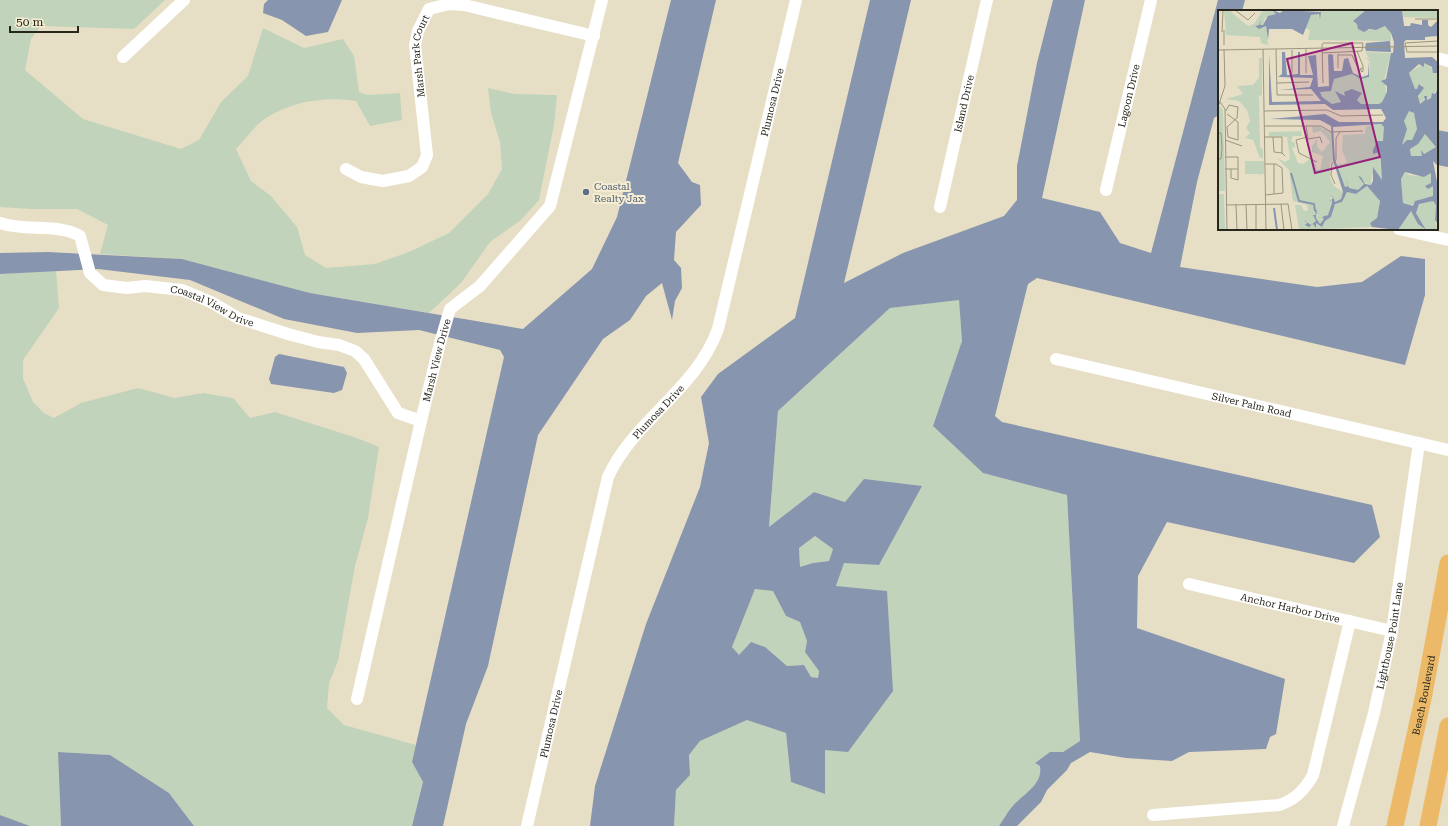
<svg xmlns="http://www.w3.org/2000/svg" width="1448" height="826" font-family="'Roboto Serif',serif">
	<rect width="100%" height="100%" fill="#e7dfc5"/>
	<g fill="#c1d3bb">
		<path d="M0,0H165L134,29L41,26L31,39L25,70L83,119L181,149L199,140L221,102L248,76L263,28L304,48L343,39L354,56L359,92L368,95L400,93L402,120L370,126L356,101C326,96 292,101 266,118C255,125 246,139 236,149L251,181L271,196L297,227L305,255L326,268L375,264L409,252L449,233L488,194L502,169L500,142L491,113L488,88L515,94L557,95L554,125L539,200L521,220L490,242L461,283L429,313L310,293L182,259L100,254L108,225L77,209H31L0,207Z"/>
		<polygon points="56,270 59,308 23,360 23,378 33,402 44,413 54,418 81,403 138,388 175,398 203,393 233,398 250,418 275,412 357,438 379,447 368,518 355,566 338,661 329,683 327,708 344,725 416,745 412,762 423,782 412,826 194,826 169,793 110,755 58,752 61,826 30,826 0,815 0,274"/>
		<path d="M959,299L962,341L933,426L983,473L1067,495L1080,741L1063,752H1050L1035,763L1040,766C1043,787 1023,793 1011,808C1007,813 1003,820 999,826H674L676,790L690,775L689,755L700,741L747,720L786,733L791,782L825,794V750L836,586L844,563L846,502L814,492L769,527L778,411L890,308Z"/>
		<polygon points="815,536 833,549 829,561 813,563 800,568 799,548"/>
		<polygon points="755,589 773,591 786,616 800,622 807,641 805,652 819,671 818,678 811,677 804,665 787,666 764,647 739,656 732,647"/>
	</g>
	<g fill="#8895ae" fill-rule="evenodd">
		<polygon points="268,0 342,0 328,32 306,36 282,20 263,13 264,4"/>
		<polygon points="671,0 716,0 678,163 692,182 700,185 701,205 676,232 674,260 681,268 682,288 675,301 672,320 662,283 646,296 630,320 603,339 538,435 488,666 466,724 443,826 412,826 423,782 412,762 504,357 500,350 419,330 357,333 284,319 190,280 98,269 0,274 0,253 48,252 182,259 310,293 523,329 592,269 617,217"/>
		<path d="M870,0H911L844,283L903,253L1004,216L1017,200V166L1037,63L1053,0H1085L1042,198L1100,212L1120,243L1151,253L1218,0H1245L1242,11H1219V115L1214,118L1197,182L1180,267L1317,287L1362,282L1401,256L1425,259V295L1405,365L1037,278L1028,284L995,416L1002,422L1372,505L1380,537L1354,563L1167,522L1138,576L1137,628L1285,679L1276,734L1270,737L1266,749L1189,752L1172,761L1126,758L1090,752L1071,763L1067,770L1047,790L1041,802L1017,826H999C1003,820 1007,813 1011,808C1022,794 1043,786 1040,766L1035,763L1050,752H1063L1080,741L1067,495L983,473L933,426L962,341L959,300L890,308L778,411L769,527L814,492L845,502L864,479L922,486L879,565L844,563L836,586L887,591L893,691L848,752L825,750V794L791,782L786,733L747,720L700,741L689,755L690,775L676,790L674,826H590L595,786L646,624L700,487L709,443L701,397L718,374L795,318ZM815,536L833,549L829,561L813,563L800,567L799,548ZM755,589L773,591L786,616L800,622L807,641L805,652L819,671L818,678L811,677L804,665L787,666L765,647L751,642L739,655L732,647Z"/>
		<polygon points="1437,130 1448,132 1448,167 1437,165"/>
		<polygon points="279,354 344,367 347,373 342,390 334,393 271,384 269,379 275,357"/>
		<polygon points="58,752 110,755 169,793 194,826 61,826"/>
		<polygon points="0,815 30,826 0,826"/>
	</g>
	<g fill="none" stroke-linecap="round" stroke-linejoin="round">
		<g stroke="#fff" stroke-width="12">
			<polyline points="123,57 184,0"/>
			<polyline points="1437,58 1448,61"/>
			<path id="s1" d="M346,169L361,177L383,181L409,176L422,167L427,155L415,45L418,31L429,9L449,4L464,5L594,36"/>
			<path id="s2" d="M1106,190L1151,0"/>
			<path id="s3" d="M940,207L987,0"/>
			<path id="s4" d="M0,223C25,232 57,223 80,236L90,273L103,285L127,288L145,286L182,290L211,302L238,318L288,334L318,342L339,345L355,351L364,359L398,413L421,421"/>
			<polyline points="1399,229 1448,240"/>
			<path id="s5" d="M1056,359L1448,450"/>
			<path id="s6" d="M1189,584L1392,631"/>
			<path id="s7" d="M357,699L421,421L440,343L450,309L480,286L550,206L602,0"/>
			<path d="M1153,815L1279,805C1295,800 1305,790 1313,775L1350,621"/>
			<path id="s8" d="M527,826L608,477C634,420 696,390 718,329L796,0"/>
			<path id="s9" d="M1343,826L1374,713L1392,631L1419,443"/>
		</g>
		<g stroke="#ebb967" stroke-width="17">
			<path id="s10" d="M1395,826L1424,694L1448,563"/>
			<polyline points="1428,826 1448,726"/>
		</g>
	</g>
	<circle fill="#5c6f8a" stroke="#f5edd2" stroke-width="1.5" cx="586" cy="192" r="4"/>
	<g text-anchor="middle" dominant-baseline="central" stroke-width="4" stroke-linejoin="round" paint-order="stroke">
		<g font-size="10" fill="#28251b" stroke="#f5edd2">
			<text stroke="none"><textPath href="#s1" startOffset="195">Marsh Park Court</textPath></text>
			<text stroke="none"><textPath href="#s2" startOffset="97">Lagoon Drive</textPath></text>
			<text stroke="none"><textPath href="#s8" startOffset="777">Plumosa Drive</textPath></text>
			<text stroke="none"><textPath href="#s3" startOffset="106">Island Drive</textPath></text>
			<text stroke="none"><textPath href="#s4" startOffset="251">Coastal View Drive</textPath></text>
			<text stroke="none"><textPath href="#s7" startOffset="348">Marsh View Drive</textPath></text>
			<text stroke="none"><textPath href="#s5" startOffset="201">Silver Palm Road</textPath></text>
			<text stroke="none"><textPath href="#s8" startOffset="441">Plumosa Drive</textPath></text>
			<text stroke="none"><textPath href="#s6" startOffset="104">Anchor Harbor Drive</textPath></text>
			<text stroke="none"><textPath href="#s9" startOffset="196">Lighthouse Point Lane</textPath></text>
			<text stroke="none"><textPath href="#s10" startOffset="134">Beach Boulevard</textPath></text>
			<text stroke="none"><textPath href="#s8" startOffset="105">Plumosa Drive</textPath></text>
		</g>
		<g font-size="10" fill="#4e5e75" stroke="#f5edd2" text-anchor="start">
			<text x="594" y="186">Coastal<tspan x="594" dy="12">Realty Jax</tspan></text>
		</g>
	</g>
	<g transform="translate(1218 10)">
		<rect width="220" height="220" fill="#e7dfc5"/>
		<path d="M6,0H11L30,16L36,14L45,0H54L59,4L47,8L45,15H42L43,10L41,15L37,16H48L50,35L43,33L42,27L8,25ZM102,0H148L139,14L148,20H158L168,16L173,23V31L90,30L92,20L87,18L90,11L93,5L100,4L101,8ZM184,0H220V8L185,7ZM147,42L173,43L166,71L169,83L164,92L161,94H143L139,90L143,83L120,87L124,92L114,94L104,87L102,82L115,76V69L134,64L143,69L151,67L152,52L146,46L152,50ZM41,48H44V85L41,86L42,138L45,139V148H42L35,130L27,128L32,123L28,118L32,111L29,100L21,91L8,89L25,84L19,76L35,75L41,68ZM206,53L220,62V78L213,88L207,89L202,94L200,90L204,76L202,74L199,79H197L191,63ZM2,96L5,100L7,181H0V99ZM191,101L196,103L199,119L194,130L184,136L188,122L186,111ZM163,114L166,117V127L165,131L160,133L164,170L154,164L153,175L145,172L146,174L141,180L135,181L131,178L127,168L130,176L127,177L118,154H125L129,152L124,140L125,125L147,124L148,116ZM94,117H102L114,123L115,150L112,153V168L116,176L125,182L123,189L117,192L115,187L112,185L114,193L112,202L102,214L98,208L100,205L97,201L99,205H95L98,211L93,215L88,211V215L92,216L96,214L97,217L98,213L104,217L107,211L113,207L117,194L124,192L129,182L138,184L149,176L162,191L159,208L152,213L154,217L81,220L77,195H83L86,201L90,200L89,195L75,191L71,160L59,148L67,152L72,149L69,127L51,126V122L83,121L84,126H75L73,131L77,133V137L74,138L80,153L85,154L92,149L97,152L98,159L102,160L105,146L94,142V136L99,129V137L104,142L112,132L103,121L95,123ZM207,124L218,137L205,144L204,142V146H193L192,139ZM27,151H46V164H42V167L41,164H27ZM188,162L190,165L202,166L213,163L214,173L210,177V179L215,175V187L197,191L195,196L185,193L183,169ZM0,184H6L7,220H0ZM207,191H215L218,195L217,210L220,220H208L198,203L201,194ZM193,201L196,203L206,220H180Z" fill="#c1d3bb"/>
		<path d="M54,0L62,3L66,0L103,2L102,9L101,4L93,5L85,25L74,19H51L50,30L48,16L41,19L37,16L41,15L43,9L42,15H45L50,6L58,4ZM148,0H184L186,16H192L193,13L204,15V10H210V15L213,17L220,10V26L207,27V30H188L186,32L187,48L214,47L220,52V63H215L214,57L206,53V57L201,54L191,63L197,79H199L201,74L206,78L200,86L202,94L207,90L206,86H209V90L213,88L214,83L217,84L220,78V153L219,155L215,151L220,177V214L217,210L218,195L215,191L201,194L198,203L208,220L200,214L193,201L180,220L154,217L152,213L159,208L162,191L149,176L138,184L129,182L124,192L117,194L113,207L107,211L104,217L98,213V218L95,214L91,217L87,215L89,213L86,210L93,215L98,211L95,205H98L97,201L99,200L98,208L102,214L106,209L104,207L110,205L114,193V190L111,192L115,188L111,184L115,187L117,192L123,189L125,182L115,150L113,116L102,110L52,109L107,104L121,112H165L168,108L163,99L115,100L107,94L51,95V44L54,92L103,91L93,79L61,80L92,77L95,68L60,67L64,64V42H67L69,65L80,64V42H82V65H95L90,46L98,45L100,77L111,76L110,45L112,44L115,45L116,61H124L126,49L130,48L135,63L144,67L150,65L151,51V67L143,69L134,64L116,69L113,81L102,82L104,87L114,94L123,92L117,81L127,86L126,82L134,79L144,83L139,90L143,94H161L164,92L169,82V76L163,71L168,69L173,43H175L176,32L173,23L167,16L158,20L151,19L146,22L140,19L139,14L135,11ZM191,101L196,103L199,119L194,130H189L184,135L189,119L186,111ZM163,114L166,117L165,131H159L155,140V144L162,142L164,170L155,157V171L153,175L147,174L143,167L140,166L146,174L140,180L131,178L127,167L130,176L127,177L117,150L115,117ZM207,124L218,137L206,144L203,140L204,146H193L192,139L200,134ZM187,162L206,167L213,163V173L207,176L210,179L215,176V186L197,191L195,196L185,193L183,169ZM172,31L173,42L148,41L147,38L148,33Z" fill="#8895ae" fill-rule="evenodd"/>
		<path fill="none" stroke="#8895ae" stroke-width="2" d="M73,163L81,191L96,194L97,201M56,198L59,220"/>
		<path fill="none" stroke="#9b9581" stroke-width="1" d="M17,0L30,10L37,3M197,9H220M6,20V35M4,22L5,0M220,31L187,33L189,42H220M45,39L48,220M58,39L59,85H95M88,39V63M0,40L220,36M139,41L145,56V61L144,62L142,59L145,58M104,43L144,41L145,33H105L104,35L105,73M120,44V58M120,45H134L139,56M74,63V40M59,73L91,72M2,92L7,99L9,220M0,97L7,76L6,39M8,101L11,95L20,97L19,108L9,117M46,101L109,100L123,106L165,105M9,104L20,112V130L10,127L9,117M46,116H103L113,122L145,121M88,116L90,129L102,127L104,133M0,123H3L4,137L3,149H0M46,127H64V143L67,146M55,127L56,142L64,143M89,127L78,130L81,143L99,152M7,130L24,136M7,147H20V170L13,168V159M47,154H58L64,158L65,183L47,185M56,154V184M7,159H20M117,174L113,165L114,153L118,150V128L122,122M18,194L19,220M28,194L29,220M38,194V220M63,194L66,220M8,195L70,194L74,220"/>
		<path fill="#96207c" fill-opacity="0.15" stroke="#96207c" stroke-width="2" d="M134,33L162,147L97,163L69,49Z"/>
		<rect width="220" height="220" fill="none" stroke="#28251b" stroke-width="2"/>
	</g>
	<path d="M10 26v6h68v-6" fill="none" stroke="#28251b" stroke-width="2"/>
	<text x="16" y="26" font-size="12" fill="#28251b" stroke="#f5edd2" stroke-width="3" paint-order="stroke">50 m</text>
</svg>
